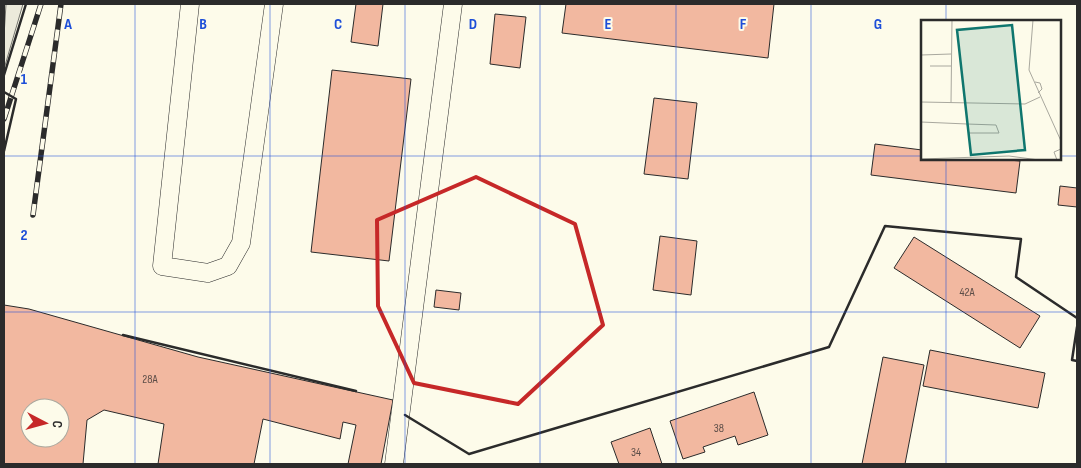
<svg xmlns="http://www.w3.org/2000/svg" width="1081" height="468" font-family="'Sofia Sans Condensed',sans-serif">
	<rect width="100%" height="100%" fill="#fdfbea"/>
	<polygon fill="#eceadb" stroke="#74746e" points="6,4 23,4 4,69 4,36"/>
	<g fill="#f2b8a0" stroke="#2b2b2b" fill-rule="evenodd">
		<polygon points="356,4 383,4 378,46 351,42"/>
		<polygon points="566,4 774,4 768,58 562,33"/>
		<polygon points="495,14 526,17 520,68 490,64"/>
		<polygon points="332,70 411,79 389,261 311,252"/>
		<polygon points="654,98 697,103 688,179 644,174"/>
		<polygon points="875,144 922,150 922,159 997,159 1020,161 1016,193 871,175"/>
		<polygon points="1060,186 1077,188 1077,207 1058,205"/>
		<polygon points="660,236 697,241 691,295 653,290"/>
		<polygon points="914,237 1040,316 1020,348 894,268"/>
		<polygon points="436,290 461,293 459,310 434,307"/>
		<path d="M4,305L29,309L198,357L393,400L381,464H348L356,425L343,422L340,439L263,419L254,464H158L164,424L104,410L87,420L83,464H4ZM30,408H60V438H30Z"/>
		<polygon points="930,350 1045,373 1038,408 923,386"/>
		<polygon points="883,357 924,365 905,464 862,464"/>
		<polygon points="754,392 768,435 738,445 735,436 703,447 705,452 683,459 670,421"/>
		<polygon points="650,428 662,464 619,464 611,442"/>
	</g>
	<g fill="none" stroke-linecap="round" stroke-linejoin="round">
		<defs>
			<g id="minor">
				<polyline points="190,4 162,266 208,273 228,266 241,243 274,4"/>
				<polyline points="394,464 453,4"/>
			</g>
		</defs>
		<use href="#minor" stroke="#2b2b2b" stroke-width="19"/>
		<use href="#minor" stroke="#fdfbea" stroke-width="18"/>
		<defs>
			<g id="rail">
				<polyline points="4,119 41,4"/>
				<polyline points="33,215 61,4"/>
			</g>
		</defs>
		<use href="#rail" stroke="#2b2b2b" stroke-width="5.5"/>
		<use href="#rail" stroke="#fdfbea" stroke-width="4" stroke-dasharray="11" stroke-linecap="butt"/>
		<g stroke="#2b2b2b" stroke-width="2.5">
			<polyline points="4,75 26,4"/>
			<polyline points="4,92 16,99 4,151"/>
			<polyline points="1077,327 1072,360 1077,361"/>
			<polyline points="123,335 356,391"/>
			<polyline points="405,415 469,454 829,347 885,226 1021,239 1016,277 1077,318"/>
		</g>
	</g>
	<path fill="none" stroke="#c62828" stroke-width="4" stroke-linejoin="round" d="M476,177L575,224L603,325L518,404L414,383L378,306L377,220Z"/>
	<path fill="none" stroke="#1d4ed8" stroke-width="1" stroke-opacity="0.55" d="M135,4V464M270,4V464M405,4V464M540,4V464M676,4V464M811,4V464M946,4V21M4,156H922M1060,156H1077M946,159V464M4,312H1077"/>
	<g text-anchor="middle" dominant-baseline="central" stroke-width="4" stroke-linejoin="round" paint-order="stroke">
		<g font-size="12" fill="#5d4e48">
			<text x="967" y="292">42А</text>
			<text x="150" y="379">28А</text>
			<text x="719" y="428">38</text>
			<text x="636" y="452">34</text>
		</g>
	</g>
	<g transform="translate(921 20)">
		<rect width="140" height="140" fill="#fdfbea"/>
		<path fill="none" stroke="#a9a89e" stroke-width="1" d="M112,0L108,50L140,121M0,35L30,34M9,46H30M114,62L119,63L121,69L117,73M0,82L104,84L119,77M30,83L31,0M0,102L46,104L75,105L78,113H48L46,104M0,139L88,136L118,140M136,140L133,132L140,129"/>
		<path fill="#0f766e" fill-opacity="0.15" stroke="#0f766e" stroke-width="2.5" d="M91,5L104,130L50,135L36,10Z"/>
		<rect width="140" height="140" fill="none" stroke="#2b2b2b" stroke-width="2.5"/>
	</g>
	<g font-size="16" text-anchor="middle" font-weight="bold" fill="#1d4ed8" stroke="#fdfbea" stroke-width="4" stroke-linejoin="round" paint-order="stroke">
		<text x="68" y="29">A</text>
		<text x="203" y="29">B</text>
		<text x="338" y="29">C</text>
		<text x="473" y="29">D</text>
		<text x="608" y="29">E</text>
		<text x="743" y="29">F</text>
		<text x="878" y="29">G</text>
		<text x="24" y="84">1</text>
		<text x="24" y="240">2</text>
	</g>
	<rect width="1081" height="468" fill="none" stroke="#2b2b2b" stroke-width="10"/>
	<g transform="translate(45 423) rotate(96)"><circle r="24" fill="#fdfbea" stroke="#a9a89e"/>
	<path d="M0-4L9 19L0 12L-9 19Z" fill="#c62828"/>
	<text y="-8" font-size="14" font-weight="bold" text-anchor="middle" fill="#2b2b2b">С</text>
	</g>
</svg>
